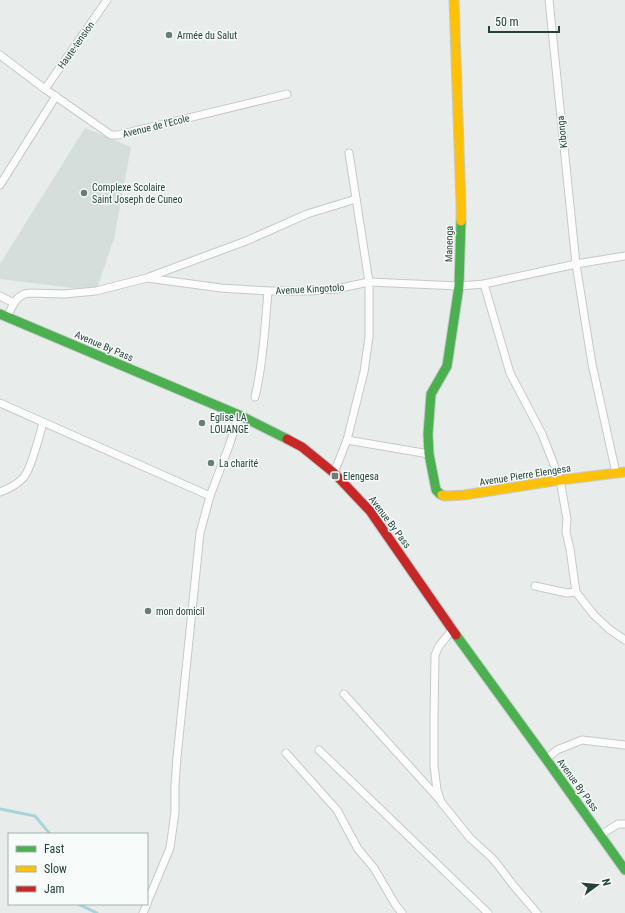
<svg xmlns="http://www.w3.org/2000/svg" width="625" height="913" font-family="'Roboto Condensed',sans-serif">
	<rect width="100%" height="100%" fill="#e8edeb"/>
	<polygon fill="#d6dedb" points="85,128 131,147 114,239 96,291 0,279 0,264"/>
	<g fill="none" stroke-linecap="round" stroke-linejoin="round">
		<g stroke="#a9d4db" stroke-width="3">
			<polyline points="0,809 35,816 50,834"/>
			<polyline points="78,904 97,913"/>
		</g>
		<defs>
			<g id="street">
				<polyline points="549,0 576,264 592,364 616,473"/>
				<polyline points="0,55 45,89 111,135 118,135 287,94"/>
				<polyline points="45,89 107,0"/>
				<polyline points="0,185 56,96"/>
				<polyline points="149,277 246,241 307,214 356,199"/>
				<polyline points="484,284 510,373 542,434 560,480 567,519 566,532 570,549 576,592 594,615 609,629 625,640"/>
				<polyline points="0,296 14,303"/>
				<polyline points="7,317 14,303 18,298 24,294 30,293 64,294 96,291 147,278 221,288 268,291 310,291 336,289 369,282 459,286 484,284 576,264 625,256"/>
				<path d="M255,397C263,363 265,326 268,291"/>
				<polyline points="0,403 210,496"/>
				<polyline points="347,440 429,454"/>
				<polyline points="334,473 347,440 364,372 369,337 369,282 349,153"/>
				<path d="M0,492C8,489 18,484 24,477C32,467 39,436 43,423"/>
				<polyline points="535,586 567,593 576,592"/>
				<polyline points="452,630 439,646 435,655 434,718 434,766 437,790 441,802 470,838 491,857 498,865 513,885 537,913"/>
				<polyline points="344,694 439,799"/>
				<polyline points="319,750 488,913"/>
				<polyline points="286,753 337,810 358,849 374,868 395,904 402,913"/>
				<polyline points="546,759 557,750 582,740 625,745"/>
				<polyline points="600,835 618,824 625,824"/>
				<polyline points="147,903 170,848 175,812 175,785 177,757 200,533 210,496 229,446 239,415"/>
				<polyline points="143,913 147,904"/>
			</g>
			<g id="fast">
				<polyline points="0,314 239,415 287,439"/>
				<polyline points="442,495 440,494 436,490 429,454 428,434 431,394 447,366 459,286 461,221"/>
				<polyline points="456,635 546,759 625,870"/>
			</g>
			<g id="slow">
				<polyline points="454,0 461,205 461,221"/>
				<polyline points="442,495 445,496 464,495 560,480 625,472"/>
			</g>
			<polyline id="jam" points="287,439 302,447 334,473 370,511 456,635"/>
		</defs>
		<use href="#street" stroke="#c5cac8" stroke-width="9"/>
		<use href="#fast" stroke="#c3cbc8" stroke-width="11"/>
		<use href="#slow" stroke="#c3cbc8" stroke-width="11"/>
		<use href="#jam" stroke="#c3cbc8" stroke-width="11"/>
		<use href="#street" stroke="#fcfcfc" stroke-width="7"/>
		<use href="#fast" stroke="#4caf50" stroke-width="9"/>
		<use href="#slow" stroke="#ffc107" stroke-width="9"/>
		<use href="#jam" stroke="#c62828" stroke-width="9"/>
	</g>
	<g fill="#697e78" stroke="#f7fbf9" stroke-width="1.5">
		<circle cx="169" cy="35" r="4"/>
		<circle cx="84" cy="193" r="4"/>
		<circle cx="202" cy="423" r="4"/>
		<circle cx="211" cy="463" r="4"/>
		<rect x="331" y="472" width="8" height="8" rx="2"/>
		<circle cx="148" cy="611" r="4"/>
	</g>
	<g text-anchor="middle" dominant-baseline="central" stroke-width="3" stroke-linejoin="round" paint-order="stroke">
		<g font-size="10" fill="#24423a" stroke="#f7fbf9" text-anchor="start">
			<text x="177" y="35">Armée du Salut</text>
			<text x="92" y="187">Complexe Scolaire<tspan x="92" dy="12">Saint Joseph de Cuneo</tspan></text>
			<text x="210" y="417">Eglise LA<tspan x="210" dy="12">LOUANGE</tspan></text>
			<text x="219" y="463">La charité</text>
			<text x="343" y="476">Elengesa</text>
			<text x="156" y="611">mon domicil</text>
		</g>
		<g font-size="10" fill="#24423a" stroke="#f7fbf9">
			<text transform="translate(76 45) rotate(-55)">Haute-tension</text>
			<text transform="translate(156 126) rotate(-14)">Avenue de l'Ecole</text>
			<text transform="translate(562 132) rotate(-96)">Kibonga</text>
			<text transform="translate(449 244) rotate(-89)">Manenga</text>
			<text transform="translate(310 289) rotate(-3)">Avenue Kingotolo</text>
			<text transform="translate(104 346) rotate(23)">Avenue By Pass</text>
			<text transform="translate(525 475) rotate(-9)">Avenue Pierre Elengesa</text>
			<text transform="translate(390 522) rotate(53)">Avenue By Pass</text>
			<text transform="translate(578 785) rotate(54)">Avenue By Pass</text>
		</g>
	</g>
	<rect x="8" y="833" width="140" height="72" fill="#f7fbf9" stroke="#a3b1ad"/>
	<rect x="16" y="846" width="20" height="6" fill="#4caf50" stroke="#a3b1ad"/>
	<text x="44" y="853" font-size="12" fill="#24423a">Fast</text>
	<rect x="16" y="866" width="20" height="6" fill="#ffc107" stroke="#a3b1ad"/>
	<text x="44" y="873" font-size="12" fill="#24423a">Slow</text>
	<rect x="16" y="886" width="20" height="6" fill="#c62828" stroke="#a3b1ad"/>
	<text x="44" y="893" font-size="12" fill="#24423a">Jam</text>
	<g transform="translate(597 885) rotate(74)" stroke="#f7fbf9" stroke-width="3" paint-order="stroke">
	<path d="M0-3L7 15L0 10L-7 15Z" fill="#24423a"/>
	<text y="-6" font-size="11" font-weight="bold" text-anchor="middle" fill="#24423a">N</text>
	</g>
	<path d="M489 26v6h70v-6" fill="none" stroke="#24423a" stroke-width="2"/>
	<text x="495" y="26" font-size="12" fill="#24423a" stroke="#f7fbf9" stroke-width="3" paint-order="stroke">50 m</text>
</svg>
